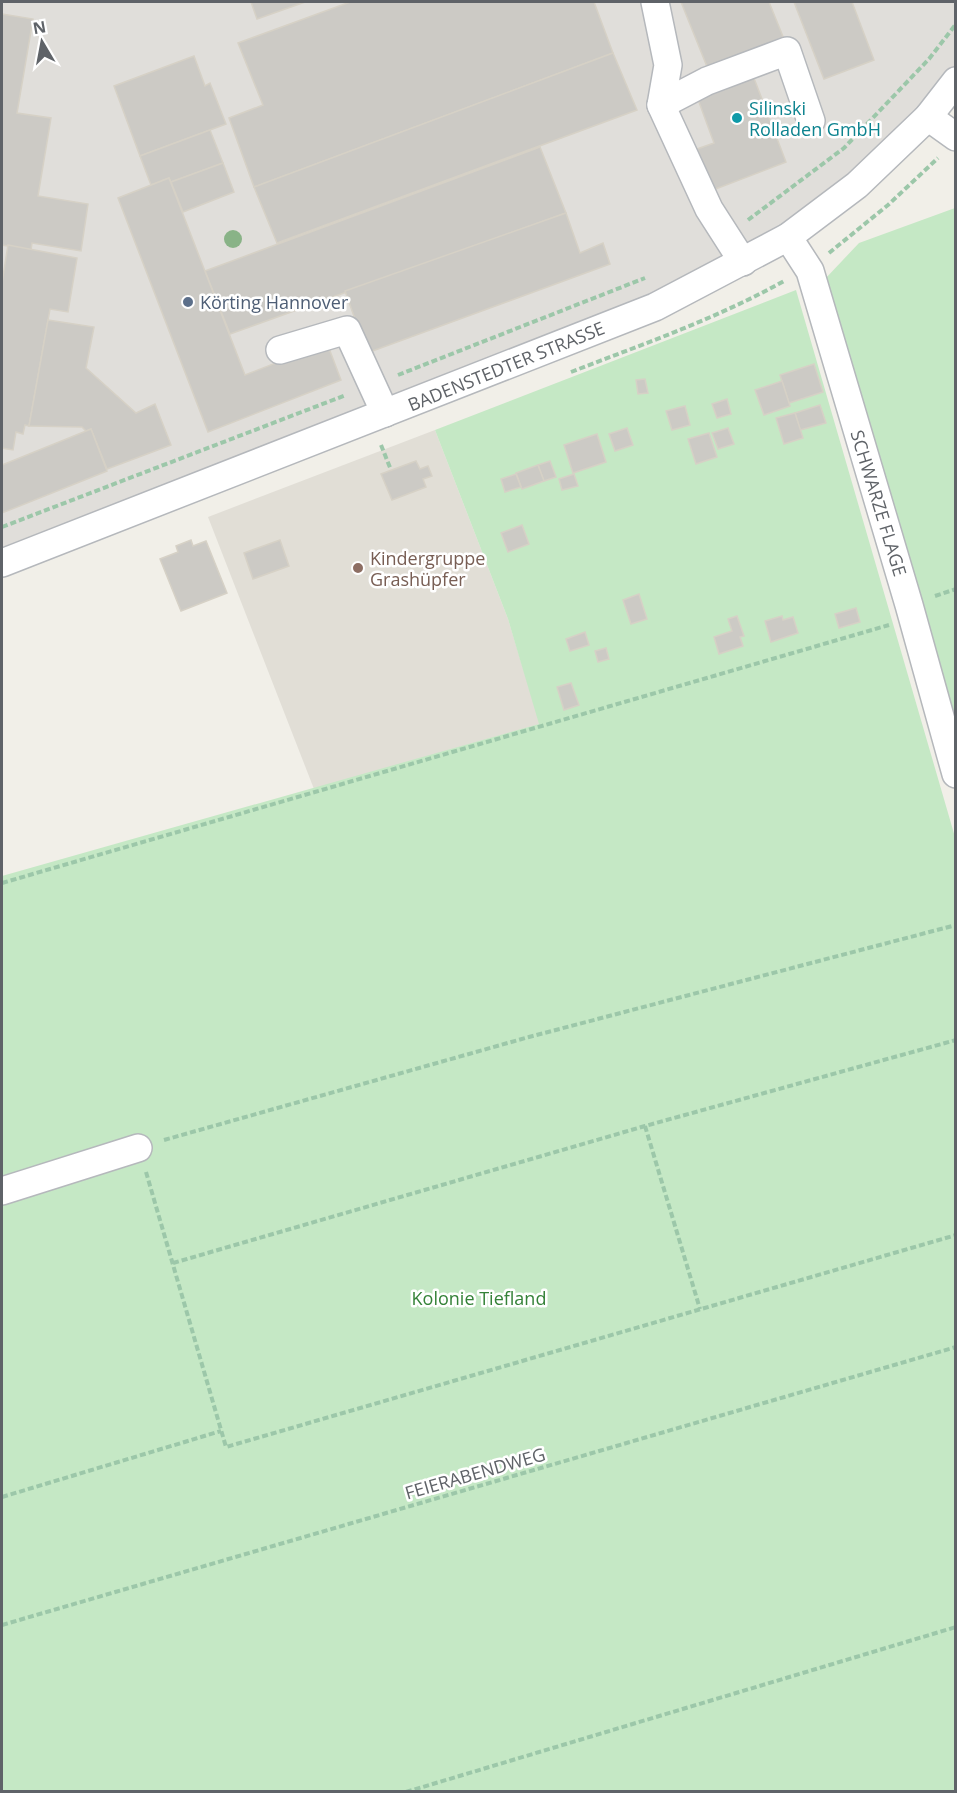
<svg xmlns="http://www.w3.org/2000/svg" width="957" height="1793" font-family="'Open Sans',sans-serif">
	<rect width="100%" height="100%" fill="#f1efe8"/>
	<polygon fill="#e0deda" points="2,2 955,2 955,81 928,117 743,262 2,563"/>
	<polygon fill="#e1ded6" points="435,430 508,619 540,724 314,789 208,517"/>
	<g fill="#c5e8c5">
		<polygon points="955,208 955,774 825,279 859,243"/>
		<polygon points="796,290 955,837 955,1791 2,1792 2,876 539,724 508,619 435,430"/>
	</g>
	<g fill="#cccac5" stroke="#d6d1c6" stroke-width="1.5">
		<polygon points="251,2 305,2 257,19"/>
		<polygon points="350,2 594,2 613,53 254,187 229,118 263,105 238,43"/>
		<polygon points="681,2 769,2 784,39 708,69"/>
		<polygon points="794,2 852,2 874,60 824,79"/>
		<polygon points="2,14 33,19 17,113 51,118 38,196 88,204 81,251 32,243 31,250 2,245"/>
		<polygon points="613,53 637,110 277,243 254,187"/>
		<polygon points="194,56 205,86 210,83 226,124 140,156 114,86"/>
		<polygon points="752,73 786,162 713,190 697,149 714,143 696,94"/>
		<polygon points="210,130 223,163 171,182 169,178 151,185 140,156"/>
		<polygon points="540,147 566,213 230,334 205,271"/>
		<polygon points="223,163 234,192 183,212 171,182"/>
		<polygon points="169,178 245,375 327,343 341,380 208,432 118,198"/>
		<polygon points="566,213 580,253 603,243 610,264 367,353 345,291"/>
		<polygon points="8,245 77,258 68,312 50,309 29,426 25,425 23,434 16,432 13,450 2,448 2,283"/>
		<polygon points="48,320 94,327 86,368 136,413 155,404 171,445 107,469 91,429 86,431 82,427 29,426"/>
		<polygon points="814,364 823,392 789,403 780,375"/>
		<polygon points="645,379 648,393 638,394 636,380"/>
		<polygon points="782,381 790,406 764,415 755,390"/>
		<polygon points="727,399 731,414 717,418 712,404"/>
		<polygon points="820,405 826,423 800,430 795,413"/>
		<polygon points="685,406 690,425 672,430 666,411"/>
		<polygon points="795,413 803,438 784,444 776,418"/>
		<polygon points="627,428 633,445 615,451 609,434"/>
		<polygon points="728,428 734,444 718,449 712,433"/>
		<polygon points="91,429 107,471 2,513 2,465"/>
		<polygon points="709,433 717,457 696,464 688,439"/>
		<polygon points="597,434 606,462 573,473 564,445"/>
		<polygon points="416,461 420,469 428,466 432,476 423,479 426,487 392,500 381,474"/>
		<polygon points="550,461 556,477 544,481 538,465"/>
		<polygon points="538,465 544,481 522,489 516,473"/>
		<polygon points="516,474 521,487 505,492 501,479"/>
		<polygon points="574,474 578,486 562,490 559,479"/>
		<polygon points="522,525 529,544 508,552 501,533"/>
		<polygon points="191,540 193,546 206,541 227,593 181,611 160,559 178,552 176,546"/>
		<polygon points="280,540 289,566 253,579 244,553"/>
		<polygon points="639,594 647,619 631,624 623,600"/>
		<polygon points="856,608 860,622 839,628 835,614"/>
		<polygon points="737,616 744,636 740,637 743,646 719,654 714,637 732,631 728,619"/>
		<polygon points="782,616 783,620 793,617 798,633 771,642 765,621"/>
		<polygon points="585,632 589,645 570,651 566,639"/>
		<polygon points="606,648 609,659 598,662 595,651"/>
		<polygon points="571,683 579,705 564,710 557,687"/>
	</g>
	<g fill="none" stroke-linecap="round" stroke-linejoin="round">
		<defs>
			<g id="minor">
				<polyline points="655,2 668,65 661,105 709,209 743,262"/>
				<polyline points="661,105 707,81 787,51 811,121"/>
				<polyline points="928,117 956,137"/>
				<polyline points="788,237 810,271 909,605 956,774"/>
				<polyline points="280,350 347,330 385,413"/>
				<polyline points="2,563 655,307 788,237 857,185 928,117 956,81"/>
				<polyline points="2,1191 138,1148"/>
			</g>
		</defs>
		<use href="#minor" stroke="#b5b8bc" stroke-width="30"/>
		<g stroke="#9cc7a9" stroke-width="4" stroke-dasharray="6 3" stroke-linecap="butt">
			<polyline points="748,220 844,148 929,59 956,24"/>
			<polyline points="829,253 888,205 938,158"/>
			<path d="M571,372C643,344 716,319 784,281"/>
			<polyline points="398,375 645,278"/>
			<polyline points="381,445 391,470"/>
			<polyline points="2,527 346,395"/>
			<polyline points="935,596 956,589"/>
			<polyline points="2,883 889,625"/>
			<polyline points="645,1126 700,1309"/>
			<polyline points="164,1140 529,1037 956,925"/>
			<polyline points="146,1172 226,1447 956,1235"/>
			<polyline points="173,1263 645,1126 956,1040"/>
			<polyline points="2,1497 221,1431"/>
			<polyline points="2,1625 956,1347"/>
			<polyline points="406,1792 956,1627"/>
		</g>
		<use href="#minor" stroke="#fff" stroke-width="27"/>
	</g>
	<circle fill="#89b387" cx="233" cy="239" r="9"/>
	<circle fill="#0f9aa8" stroke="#fff" stroke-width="2" cx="737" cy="118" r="6"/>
	<circle fill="#5c6f8a" stroke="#fff" stroke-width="2" cx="188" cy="302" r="6"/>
	<circle fill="#8d6e63" stroke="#fff" stroke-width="2" cx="358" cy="568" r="6"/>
	<g text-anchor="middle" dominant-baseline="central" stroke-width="5" stroke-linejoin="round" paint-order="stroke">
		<g font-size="18" fill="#0d838f" stroke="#fff" text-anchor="start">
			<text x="749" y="108">Silinski<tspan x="749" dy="21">Rolladen GmbH</tspan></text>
		</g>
		<g font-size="18" fill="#4e5e75" stroke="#fff" text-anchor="start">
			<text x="200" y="302">Körting Hannover</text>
		</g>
		<g font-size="18" fill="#5f6368" stroke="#fff">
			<text transform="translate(506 366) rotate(-22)">BADENSTEDTER STRASSE</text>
			<text transform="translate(879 503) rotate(73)">SCHWARZE FLAGE</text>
			<text transform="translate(475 1473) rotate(-16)">FEIERABENDWEG</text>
		</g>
		<g font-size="18" fill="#785e54" stroke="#fff" text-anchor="start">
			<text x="370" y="558">Kindergruppe<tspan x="370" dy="21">Grashüpfer</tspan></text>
		</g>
		<g font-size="18" fill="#348238" stroke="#fff">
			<text x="479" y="1298">Kolonie Tiefland</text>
		</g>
	</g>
	<rect width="957" height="1793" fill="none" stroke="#5f6368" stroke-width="6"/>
	<g transform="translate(42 42) rotate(350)" stroke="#ffffff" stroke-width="4.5" paint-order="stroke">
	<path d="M0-4.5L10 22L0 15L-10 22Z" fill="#5f6368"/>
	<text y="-9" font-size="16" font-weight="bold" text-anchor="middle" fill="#5f6368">N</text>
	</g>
</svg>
